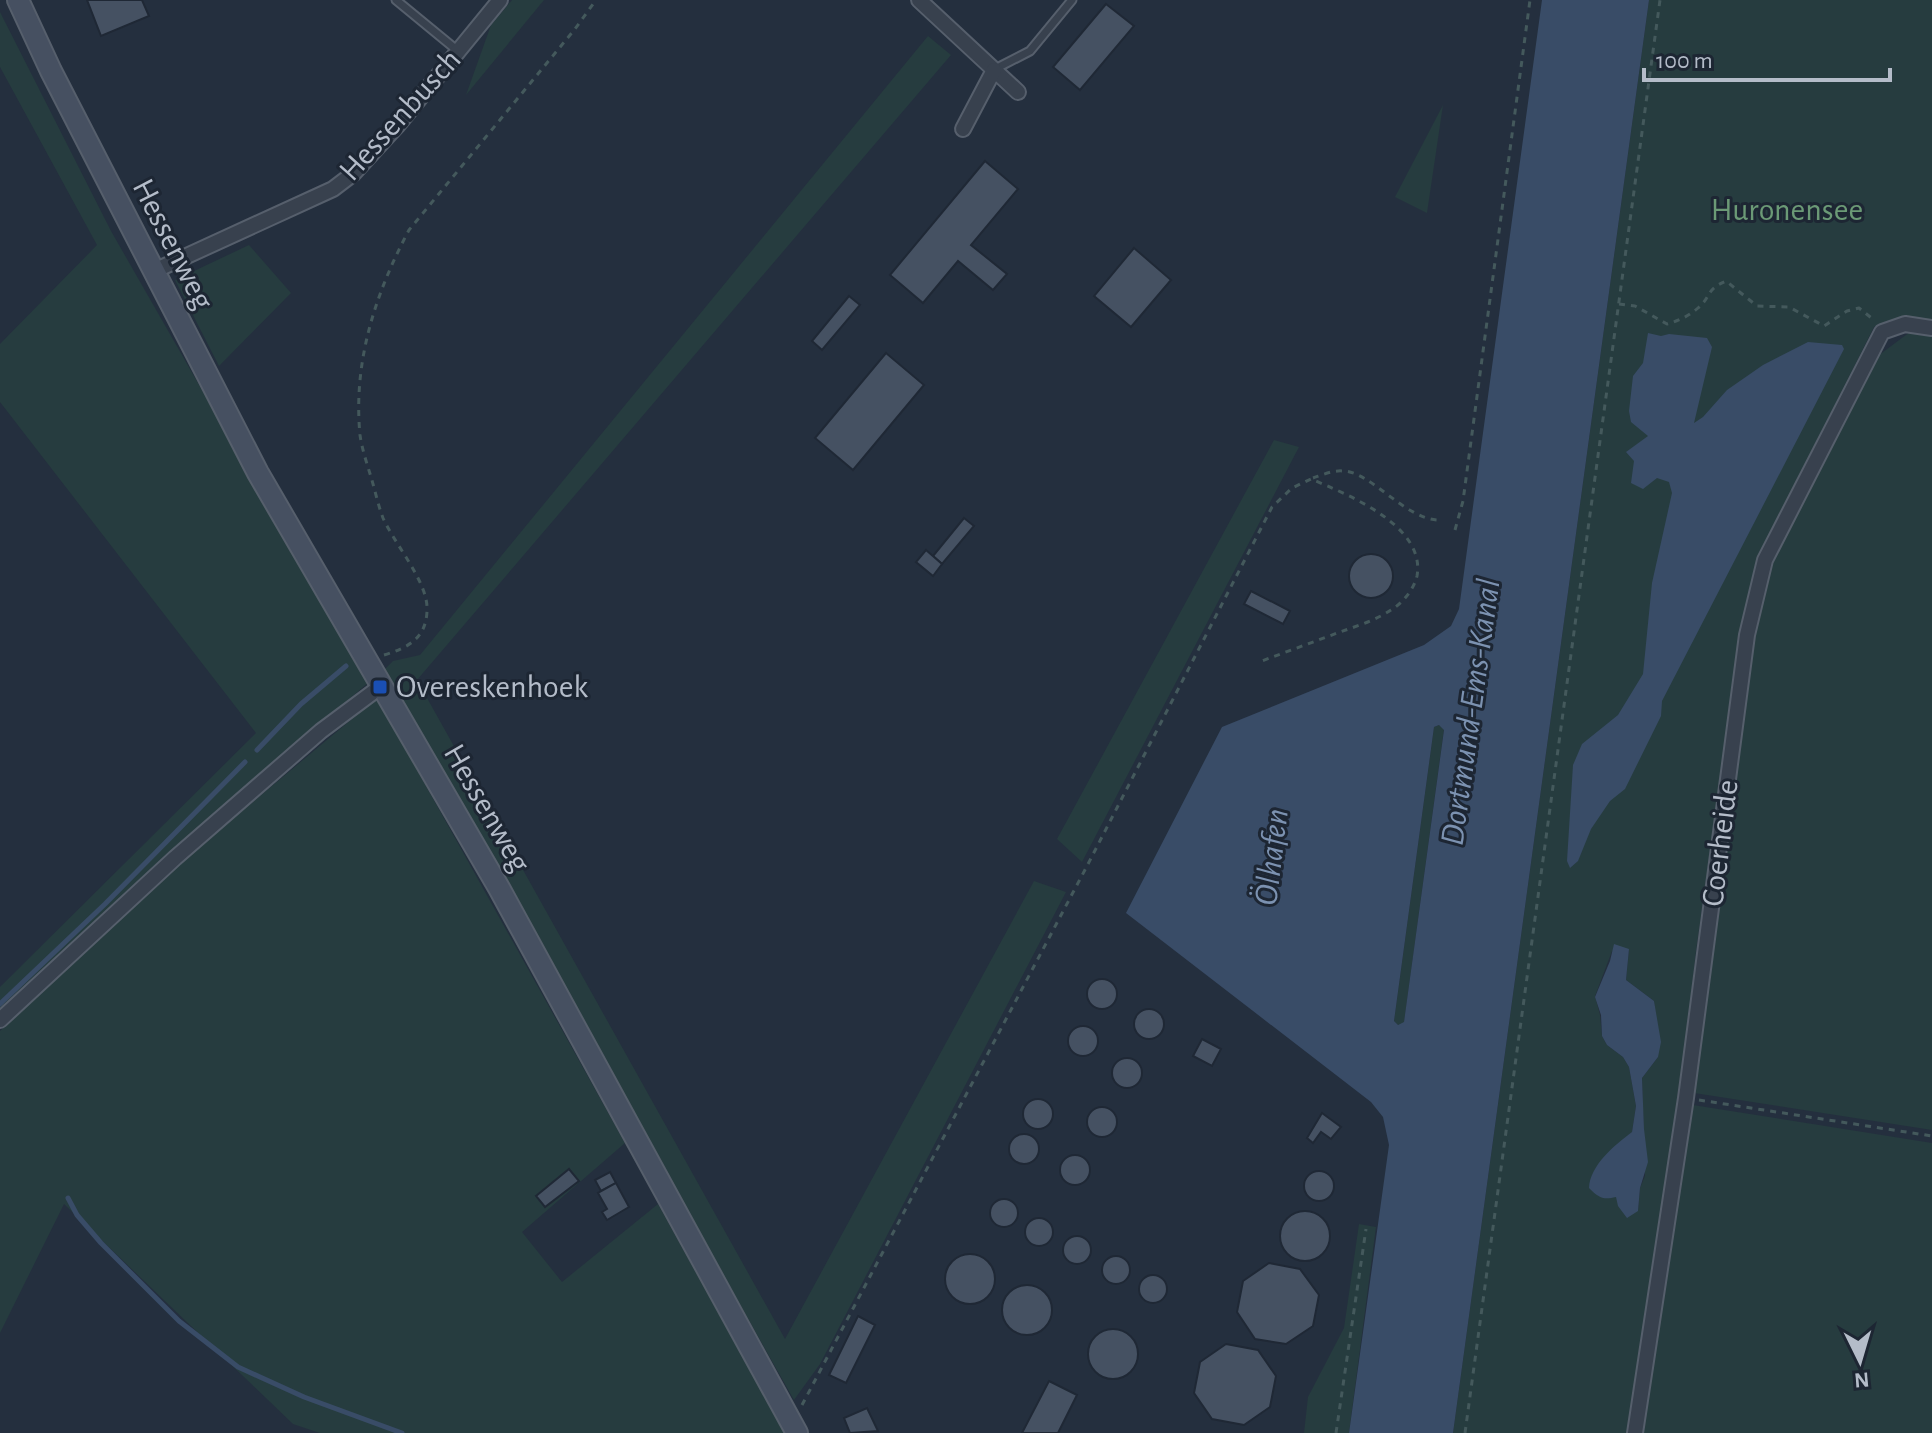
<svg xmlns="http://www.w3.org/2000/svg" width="1932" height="1433" font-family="'Alegreya Sans',sans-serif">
	<rect width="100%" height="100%" fill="#242f3e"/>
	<g fill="#263c3f" fill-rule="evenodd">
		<polygon points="512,0 544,0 466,95 491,25"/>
		<path d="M1649,0H1932V326L1892,320L1874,327L1759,556L1741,635L1696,951L1686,1043L1632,1433H1453ZM1629,949L1626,980L1654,1001L1658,1057L1642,1078L1645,1176L1640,1188L1638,1211L1616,1197L1603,1160L1632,1132L1636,1106L1629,1067L1623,1057L1607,1045L1602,1036L1600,1015L1595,996L1612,951Z"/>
		<polygon points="0,12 111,231 369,682 170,854 0,1010 0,987 256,733 0,402 0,344 97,245 0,67"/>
		<polygon points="928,36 951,55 417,680 785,1339 1034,881 1066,892 820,1364 794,1400 382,672 393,661 420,655"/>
		<polygon points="1443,105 1427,213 1395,197"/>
		<polygon points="249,245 291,293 219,366 175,280"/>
		<polygon points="1910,332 1932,336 1932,1130 1694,1093 1755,636 1771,561 1871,361"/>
		<polygon points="1274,440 1299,447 1082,862 1057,839"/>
		<polygon points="377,698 625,1143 522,1232 562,1282 658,1204 785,1433 320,1433 293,1424 64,1204 0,1333 0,1031 180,863"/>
		<polygon points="1439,725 1444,729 1404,1023 1398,1025 1394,1021 1434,727"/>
		<polygon points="1693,1105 1932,1143 1932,1433 1641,1433"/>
		<polygon points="1359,1224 1376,1227 1349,1433 1304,1433 1308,1397 1344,1328"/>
	</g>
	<g fill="#394c67" fill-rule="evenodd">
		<path d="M1542,0H1649L1453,1433H1349L1389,1145L1383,1117L1371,1102L1126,913L1222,727L1424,645L1451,626L1459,609ZM1439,725L1444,730L1404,1022L1398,1025L1394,1021L1434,727Z"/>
		<polygon points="1648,333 1661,336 1669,334 1707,338 1712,347 1694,423 1703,417 1727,390 1763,365 1808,342 1842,345 1844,349 1662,701 1661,716 1625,789 1610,801 1591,829 1578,861 1570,868 1567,861 1573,765 1582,744 1618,715 1643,674 1652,583 1672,493 1669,482 1657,478 1643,489 1631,483 1634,461 1626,452 1648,436 1631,422 1629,411 1633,376 1643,363"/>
		<path d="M1614,944L1629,949L1626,980L1654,1001L1661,1042L1658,1057L1642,1078L1644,1129L1648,1162L1640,1188L1638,1211L1627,1218L1618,1206L1616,1197C1603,1200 1599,1198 1589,1188C1590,1165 1615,1145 1632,1132L1636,1106L1629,1067L1623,1057L1607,1045L1602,1036L1601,1015L1595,997L1610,961Z"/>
	</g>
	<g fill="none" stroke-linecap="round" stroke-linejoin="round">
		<g stroke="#394c67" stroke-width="5">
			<polyline points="257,750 301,704 346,666"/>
			<polyline points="0,1004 105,904 245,762"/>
			<polyline points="68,1198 77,1215 101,1243 179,1321 238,1367 304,1397 402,1433"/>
		</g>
	</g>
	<g fill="#455162" stroke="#1f2835" stroke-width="2">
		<polygon points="87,0 142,0 149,16 101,36"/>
		<polygon points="1106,4 1134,26 1080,90 1053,67"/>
		<polygon points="985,161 1018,189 971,245 1007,274 993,290 958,261 923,303 890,275"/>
		<polygon points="1134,248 1171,280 1131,327 1094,296"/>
		<polygon points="849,296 860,305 822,350 812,341"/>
		<polygon points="886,353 924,385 853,470 815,438"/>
		<polygon points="964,518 974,526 942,564 933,556"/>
		<polygon points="926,550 942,564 933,576 916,562"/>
		<circle cx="1371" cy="576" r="22"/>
		<polygon points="1251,591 1290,611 1283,624 1244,604"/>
		<circle cx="1102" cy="994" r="15"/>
		<circle cx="1149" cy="1024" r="15"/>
		<circle cx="1083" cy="1041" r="15"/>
		<polygon points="1202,1039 1221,1049 1212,1066 1193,1056"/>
		<circle cx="1127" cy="1073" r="15"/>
		<circle cx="1038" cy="1114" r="15"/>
		<circle cx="1102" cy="1122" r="15"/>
		<polygon points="1322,1113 1341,1127 1331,1139 1321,1132 1313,1143 1307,1138"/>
		<circle cx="1024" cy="1149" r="15"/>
		<circle cx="1075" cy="1170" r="15"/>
		<polygon points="569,1169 579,1181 545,1207 536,1196"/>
		<circle cx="1319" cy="1186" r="15"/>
		<polygon points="610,1172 616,1183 601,1191 595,1180"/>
		<polygon points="616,1183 629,1207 607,1220 602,1212 607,1209 598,1193"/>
		<circle cx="1004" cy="1213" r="14"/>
		<circle cx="1305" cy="1236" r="25"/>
		<circle cx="1039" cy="1232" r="14"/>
		<circle cx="1077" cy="1250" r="14"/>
		<circle cx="970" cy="1279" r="25"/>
		<circle cx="1116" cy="1270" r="14"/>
		<polygon points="1269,1263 1300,1269 1319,1295 1313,1326 1286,1344 1255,1339 1237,1312 1243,1281"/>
		<circle cx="1153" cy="1289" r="14"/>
		<circle cx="1027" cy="1310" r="25"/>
		<polygon points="858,1316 875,1325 846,1383 829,1375"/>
		<circle cx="1113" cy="1354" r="25"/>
		<polygon points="1226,1344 1258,1350 1276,1376 1270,1407 1244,1425 1212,1419 1194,1393 1200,1362"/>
		<polygon points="1049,1381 1077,1395 1058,1433 1022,1433"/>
		<polygon points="867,1408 878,1431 850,1433 844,1418"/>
	</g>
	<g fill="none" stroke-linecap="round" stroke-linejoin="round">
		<defs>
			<g id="lane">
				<polyline points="396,0 458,51"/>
				<polyline points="995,69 1030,51 1072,0"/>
			</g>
			<g id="street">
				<polyline points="919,0 1018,92"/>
				<polyline points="963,129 994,70"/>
				<polyline points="154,271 333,189 354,173 397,126 500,0"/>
				<polyline points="0,1020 175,858 321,731 380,687"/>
				<polyline points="1635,1433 1686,1098 1747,635 1765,560 1882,332 1905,324 1932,328"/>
			</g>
			<polyline id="secondary" points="18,0 51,71 258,473 499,888 797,1433"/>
		</defs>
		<use href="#lane" stroke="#565f6c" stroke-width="11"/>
		<use href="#street" stroke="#565f6c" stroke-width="18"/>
		<use href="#secondary" stroke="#565f6c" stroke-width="24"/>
		<g stroke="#44595c" stroke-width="3" stroke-dasharray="6 6" stroke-linecap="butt">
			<path d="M1619,304L1635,306L1667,324C1678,321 1689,316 1698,308C1712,296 1705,290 1726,281L1757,306L1789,307L1824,326L1847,311L1859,308L1874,320"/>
			<path d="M1313,478C1322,475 1333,470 1343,471C1370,471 1405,519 1438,520"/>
			<polyline points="1455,530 1463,501 1530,0"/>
			<path d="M384,655C407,648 426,639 427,611C429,583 395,545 383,518C378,505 375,490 371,477C367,464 362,449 360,435C353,362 375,294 409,230L575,29L596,0"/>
			<polyline points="1699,1100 1932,1136"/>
			<path d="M802,1405L1087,866L1272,507L1292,488L1311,479C1349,495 1426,526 1417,576C1414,589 1403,603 1391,610C1376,620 1357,626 1340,632C1313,642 1286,652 1259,662"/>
			<polyline points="1336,1433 1366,1229"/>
			<polyline points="1465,1433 1660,0"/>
		</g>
		<use href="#lane" stroke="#38414e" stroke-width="7"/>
		<use href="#street" stroke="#38414e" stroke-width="14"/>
		<use href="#secondary" stroke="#465061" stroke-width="20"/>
	</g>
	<rect fill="#1a4fb4" stroke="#1d2633" stroke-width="3" x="372" y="679" width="16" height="16" rx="4"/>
	<g text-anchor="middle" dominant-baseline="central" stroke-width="6" stroke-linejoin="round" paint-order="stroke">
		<g font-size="32" fill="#b4bcc9" stroke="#1d2633">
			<text transform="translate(400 115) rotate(-48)">Hessenbusch</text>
			<text transform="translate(173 244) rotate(63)">Hessenweg</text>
			<text transform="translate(487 808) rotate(60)">Hessenweg</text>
			<text transform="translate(1720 843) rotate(-83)">Coerheide</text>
		</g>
		<g font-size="32" fill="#6b9a76" stroke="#1d2633">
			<text x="1787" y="210">Huronensee</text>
		</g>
		<g font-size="32" fill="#b4bcc9" stroke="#1d2633" text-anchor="start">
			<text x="396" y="687">Overeskenhoek</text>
		</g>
		<g font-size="34" font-style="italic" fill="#7c92b1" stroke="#1d2633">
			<text transform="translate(1471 712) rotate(-82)">Dortmund-Ems-Kanal</text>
			<text transform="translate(1272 857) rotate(-83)">Ölhafen</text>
		</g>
	</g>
	<g transform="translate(1860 1361) rotate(175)" stroke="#1d2633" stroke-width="6" paint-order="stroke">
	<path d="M0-6L14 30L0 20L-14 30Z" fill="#b4bcc9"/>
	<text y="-12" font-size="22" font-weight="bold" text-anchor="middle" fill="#b4bcc9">N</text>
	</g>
	<path d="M1644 68v12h246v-12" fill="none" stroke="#b4bcc9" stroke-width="4"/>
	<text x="1656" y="68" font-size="24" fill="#b4bcc9" stroke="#1d2633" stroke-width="6" paint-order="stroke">100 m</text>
</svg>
